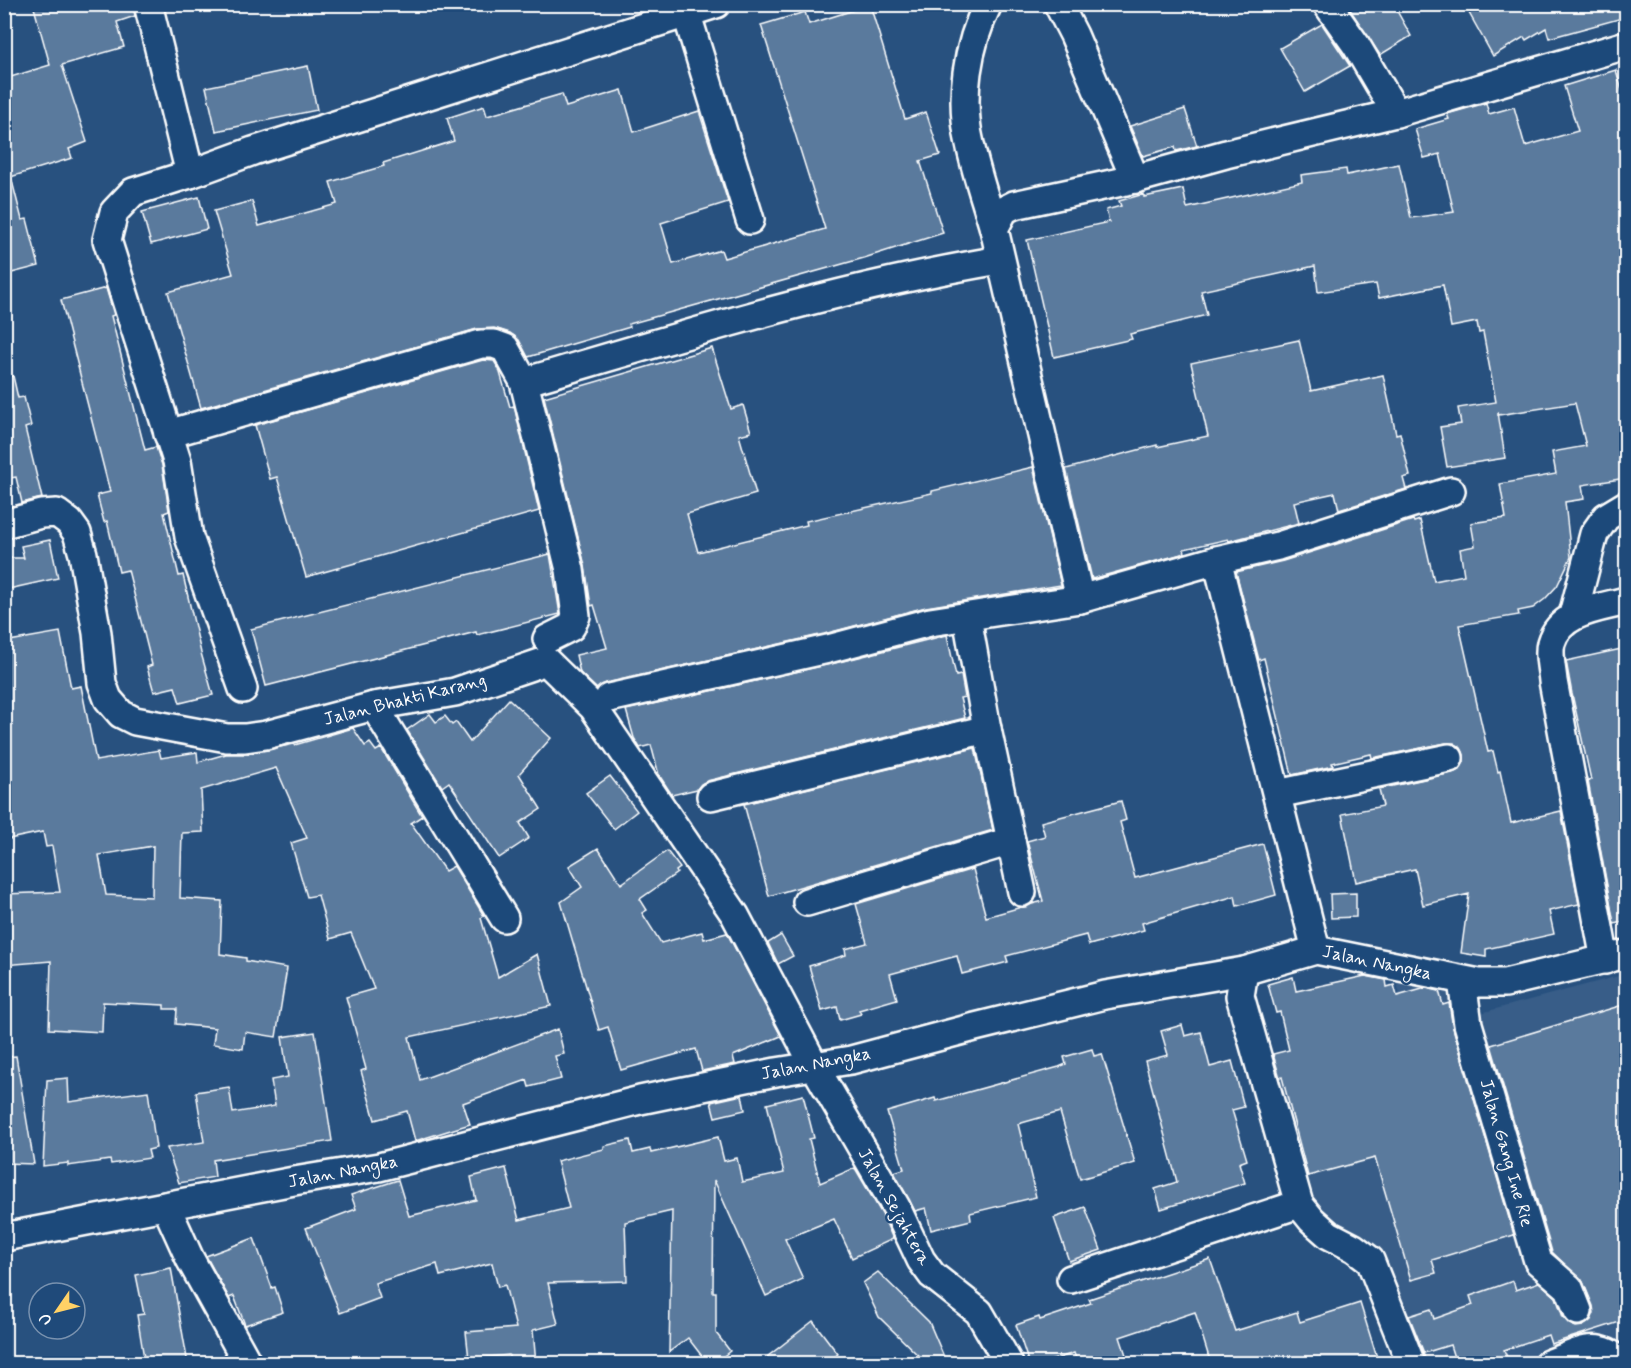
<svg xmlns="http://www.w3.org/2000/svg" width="1631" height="1368" font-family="Mynerve,sans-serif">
	<rect width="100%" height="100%" fill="#28517f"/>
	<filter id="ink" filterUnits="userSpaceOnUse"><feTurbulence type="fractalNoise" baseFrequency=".0167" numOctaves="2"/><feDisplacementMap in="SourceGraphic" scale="12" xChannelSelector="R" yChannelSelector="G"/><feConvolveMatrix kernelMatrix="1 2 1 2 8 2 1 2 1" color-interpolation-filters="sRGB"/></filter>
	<g filter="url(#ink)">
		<polygon fill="#375d88" points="1626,974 1626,1355 1611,1335 1591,1339 1520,1363 1419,1363 1383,1255 1322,1209 1303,1183 1278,1080 1414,1046 1395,976 1452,990 1477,1014"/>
		<g fill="#5a7a9d" stroke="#fff" stroke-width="1.5" fill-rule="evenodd">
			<polygon points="33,4 133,4 135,16 117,22 124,47 62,65 87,142 69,149 72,158 4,179 4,79 50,65"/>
			<polygon points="1355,4 1393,4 1411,36 1380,55 1349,8"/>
			<polygon points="1464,4 1626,4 1626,17 1549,38 1546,28 1526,40 1524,37 1493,56"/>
			<polygon points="870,5 905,119 926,112 940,155 920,161 943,233 864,258 629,324 630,327 528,357 519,340 510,333 494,328 477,329 201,408 168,292 233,274 214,211 252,201 259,226 337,204 330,182 384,166 383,163 454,141 447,118 484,106 487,116 562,94 566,107 622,90 634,132 699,111 728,202 661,223 673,264 721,250 724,258 825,229 761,25 805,12 809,24"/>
			<polygon points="1322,24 1350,66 1305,92 1280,48"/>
			<polygon points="308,66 317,110 216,131 206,87"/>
			<polygon points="1616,70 1626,104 1626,427 1624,428 1626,446 1626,478 1582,485 1584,499 1565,502 1571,557 1557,586 1545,599 1533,608 1518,611 1519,615 1459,625 1488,752 1493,751 1498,772 1500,771 1511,823 1561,811 1579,904 1549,911 1554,934 1486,949 1486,957 1461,953 1469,894 1423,905 1415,869 1356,882 1342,814 1383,806 1379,789 1452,773 1459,770 1464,762 1464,755 1461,748 1454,743 1446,743 1372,758 1371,754 1332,763 1333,766 1292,775 1264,658 1259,660 1236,572 1283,561 1413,520 1414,522 1420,520 1434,581 1464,575 1460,549 1475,546 1471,523 1506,518 1500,484 1556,474 1552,452 1586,446 1575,403 1498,415 1498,412 1505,458 1447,467 1440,427 1461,424 1458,408 1496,402 1483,332 1479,333 1477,322 1451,327 1443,285 1379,298 1376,284 1318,292 1315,266 1201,291 1207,315 1130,334 1132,339 1054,357 1027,240 1109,222 1106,210 1121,206 1119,201 1144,194 1144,197 1183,189 1187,208 1302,182 1301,175 1346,169 1347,175 1399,164 1411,218 1454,212 1440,154 1424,158 1415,129 1449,119 1447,114 1486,103 1489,114 1514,107 1525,146 1578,131 1564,86"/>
			<polygon points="1185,109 1197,146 1176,151 1175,147 1143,156 1130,126"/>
			<polygon points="12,181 22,220 27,219 39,266 4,275 4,182"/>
			<polygon points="199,197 207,229 151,244 142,212"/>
			<polygon points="106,288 114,315 111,316 145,450 156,447 162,465 169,511 164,513 179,576 183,575 201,653 213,695 180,703 175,687 154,692 147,667 152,665 128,570 119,572 107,521 104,522 97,495 110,492 61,300"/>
			<polygon points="1299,340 1311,391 1383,375 1396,434 1400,433 1410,476 1403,478 1406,489 1339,510 1335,493 1294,502 1299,523 1229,541 1228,539 1184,549 1185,553 1092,579 1066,469 1157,445 1157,447 1208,436 1191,363"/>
			<polygon points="712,348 731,409 743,405 751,432 739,435 756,494 687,514 698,552 807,525 806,521 932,493 932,491 1033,467 1061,585 926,607 824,634 606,683 597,689 580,673 576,655 607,648 594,605 591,606 585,566 544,397"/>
			<polygon points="483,360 494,361 499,369 510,407 514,406 539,511 306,577 277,477 270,479 255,425"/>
			<polygon points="13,376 18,398 24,397 31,426 25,428 42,498 22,503 16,477 4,479 4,377"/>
			<polygon points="50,540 58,578 4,590 4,558 24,558 21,546"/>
			<polygon points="550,554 560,614 477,635 476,632 266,686 251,629"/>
			<path d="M60,632L71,688L81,686L96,761L159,750L161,758L197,752L198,762L226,754H247L294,744L295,745L353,728L365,746L370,743L376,751L381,748L422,816L411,823L445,871L454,866L484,916L481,918L498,977L537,954L551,1006L409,1037L420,1080L558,1029L564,1054L555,1056L561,1079L529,1087L527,1080L463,1103L470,1124L415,1141L407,1111L375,1120L361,1071L366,1069L346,997L374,989L351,933L330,939L318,895L307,897L291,843L307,838L276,768L201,790L203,832L182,833L180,898L222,901L220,954L246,958V961L287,968L276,1037L245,1032L243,1049L213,1044L215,1028L176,1024L177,1009H164V1005L103,1002L102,1032L49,1029L51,961L4,965V894L60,892L52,846L46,847L43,832L4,840V642ZM153,846L152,897L106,895L99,855Z"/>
			<polygon points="947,635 956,676 961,675 965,697 960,698 965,718 707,781 701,784 697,789 672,795 659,775 651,745 640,748 634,738 626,710 831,664"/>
			<polygon points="1626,648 1626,921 1614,924 1588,781 1591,780 1572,694 1566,661"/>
			<polygon points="509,699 551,738 519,774 541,809 520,823 529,838 499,858 449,782 442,787 407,730 430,714 436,722 445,716 452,725 456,722 470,742"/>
			<polygon points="975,748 993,830 769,896 744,804"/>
			<polygon points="610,776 637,811 614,829 586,793"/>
			<polygon points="1121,801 1126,820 1120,822 1135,878 1263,844 1276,895 1237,906 1235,896 1142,923 1144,930 1089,945 1086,935 1006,956 1008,962 962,974 957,956 890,974 897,999 859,1010 861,1014 840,1020 837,1007 822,1011 809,966 846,955 845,949 867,943 856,904 973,869 986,917 1043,901 1027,841 1045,836 1041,822"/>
			<polygon points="598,848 621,884 667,851 680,868 676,871 677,873 640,899 647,910 642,913 661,943 702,932 704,939 727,933 781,1036 733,1056 735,1064 702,1071 696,1049 621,1070 608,1027 599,1030 561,902 582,887 569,866"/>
			<polygon points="1356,893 1356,917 1331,918 1330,894"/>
			<polygon points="781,935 793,956 778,964 768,943"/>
			<polygon points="1365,976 1386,980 1387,987 1394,985 1397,996 1426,988 1439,991 1443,1005 1449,1003 1453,1028 1514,1235 1432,1260 1436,1273 1411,1280 1375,1158 1308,1176 1282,1077 1280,1078 1273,1054 1289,1050 1280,1012 1276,1013 1268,984 1293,977 1296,991"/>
			<polygon points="1626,1004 1626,1320 1551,1344 1548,1335 1504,1350 1507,1357 1489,1364 1456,1364 1450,1345 1424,1353 1409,1316 1431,1309 1434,1319 1473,1305 1470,1296 1513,1281 1516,1290 1539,1282 1556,1297 1563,1317 1569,1324 1576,1327 1583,1326 1591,1320 1594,1313 1593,1306 1583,1282 1552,1252 1491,1045"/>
			<polygon points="1182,1025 1185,1036 1201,1032 1210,1067 1232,1061 1244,1107 1232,1110 1247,1160 1239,1163 1245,1183 1161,1209 1155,1189 1177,1182 1145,1061 1168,1055 1161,1031"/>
			<polygon points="315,1032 332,1141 213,1160 215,1177 179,1183 167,1148 204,1142 196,1092 229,1087 233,1113 275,1106 271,1080 288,1077 282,1037"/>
			<polygon points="1092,1049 1094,1056 1102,1054 1135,1163 1080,1179 1060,1112 1018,1124 1036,1197 970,1213 971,1220 931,1230 926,1208 915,1211 894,1172 904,1169 887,1112 935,1098 936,1101 1059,1067 1066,1064 1064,1057"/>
			<polygon points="16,1056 34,1164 4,1163 4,1057"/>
			<polygon points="68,1078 69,1102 148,1091 156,1148 148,1150 150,1158 111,1164 110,1160 68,1166 68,1163 43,1166 47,1080"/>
			<polygon points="742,1095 745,1110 715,1117 711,1102"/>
			<polygon points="803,1095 814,1138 809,1139 820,1183 855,1168 882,1214 893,1239 852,1258 834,1219 785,1239 803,1279 766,1296 714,1180 713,1292 716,1292 716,1333 730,1351 714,1364 708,1364 688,1338 669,1352 672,1211 625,1222 627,1281 548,1283 558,1324 533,1330 536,1364 509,1364 509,1355 469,1359 466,1332 516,1328 505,1285 498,1287 492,1263 440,1276 437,1264 375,1283 380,1298 340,1313 306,1228 356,1209 351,1195 398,1180 409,1216 476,1200 471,1177 506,1168 519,1220 569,1208 557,1161 604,1149 604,1146 630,1140 633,1153 650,1149 651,1153 718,1137 724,1161 737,1158 742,1182 784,1173 767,1104"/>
			<polygon points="1085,1207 1101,1250 1069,1261 1054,1218"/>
			<polygon points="254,1238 272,1288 275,1287 283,1312 245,1325 234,1296 229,1298 206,1256"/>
			<polygon points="1210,1259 1235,1331 1297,1312 1300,1322 1360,1303 1379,1364 1211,1364 1195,1312 1120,1337 1129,1364 1078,1364 1074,1353 1041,1364 1029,1364 1016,1325 1039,1317 1040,1320 1091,1303 1089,1299"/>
			<polygon points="171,1268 188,1364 145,1364 137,1315 144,1314 136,1275"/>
			<polygon points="878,1272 929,1322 947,1364 927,1364 879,1317 863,1283"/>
			<polygon points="813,1321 838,1354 826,1364 758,1364"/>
		</g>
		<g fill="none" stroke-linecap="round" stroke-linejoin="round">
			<defs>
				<g id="minor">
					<polyline points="148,4 190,174"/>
					<path d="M988,4C967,46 959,98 970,144C976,173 986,201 994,229"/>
					<polyline points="1058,4 1074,35 1135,179"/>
					<polyline points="1327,4 1356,45 1396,113"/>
					<polyline points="687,15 750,220"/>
					<path d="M524,382C681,336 838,287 1000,260"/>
					<polyline points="168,434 481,344 494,344 505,348 524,382 570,570 576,616 571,627 547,639"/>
					<polyline points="4,524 41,514 57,513 69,522 77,533 83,554 97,633 102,683 108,699 121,714 135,721 227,738 245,738 266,735 374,706 455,692 546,661 593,707 735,915 815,1067 896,1207 921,1260 932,1275 979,1312 1009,1364"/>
					<polyline points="1217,560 1278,546 1451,491"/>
					<polyline points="1573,615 1594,534 1606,517 1626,505"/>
					<polyline points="967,617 987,729 1022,892"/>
					<polyline points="243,689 189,537 177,461 107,240 114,212 133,192 190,174 253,151 716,4"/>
					<polyline points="609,698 828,649 930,622 1080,599"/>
					<polyline points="374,706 504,918"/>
					<polyline points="1277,794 1449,758"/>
					<polyline points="711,796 987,729"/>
					<polyline points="807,902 1011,841"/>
					<polyline points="1316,950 1217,560 1080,599 994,229 1004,210 1014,205 1135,179 1226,154 1396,113 1626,45"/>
					<path d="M1605,960L1553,681C1552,669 1548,654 1551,643C1560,611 1600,608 1626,601"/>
					<polyline points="1244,971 1240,996 1299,1204 1312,1220 1329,1235 1354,1248 1370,1260 1411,1364"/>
					<polyline points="1462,981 1468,1024 1538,1261 1569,1288 1578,1311"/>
					<polyline points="166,1206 190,1259 248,1364"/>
					<polyline points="4,1237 294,1181 379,1167 640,1100 776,1072 851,1060 975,1027 1105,995 1244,971 1316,950 1479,983 1505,983 1626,954"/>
					<polyline points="1071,1279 1299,1204"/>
					<path d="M1548,1364C1579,1353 1597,1338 1623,1364"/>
				</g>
			</defs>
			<use href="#minor" stroke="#fff" stroke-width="32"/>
			<use href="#minor" stroke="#1f4a7a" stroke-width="27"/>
		</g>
	</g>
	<g text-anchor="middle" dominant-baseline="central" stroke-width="5" stroke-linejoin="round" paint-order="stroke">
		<g font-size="18" fill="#fff" stroke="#1f4a7a">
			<text transform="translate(405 700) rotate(-14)">Jalan Bhakti Karang</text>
			<text transform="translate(1377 963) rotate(12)">Jalan Nangka</text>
			<text transform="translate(816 1064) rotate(-11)">Jalan Nangka</text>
			<text transform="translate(1506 1153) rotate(74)">Jalan Gang Ine Rie</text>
			<text transform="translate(343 1172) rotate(-11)">Jalan Nangka</text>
			<text transform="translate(894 1207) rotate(61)">Jalan Sejahtera</text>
		</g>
	</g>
	<rect width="1631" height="1368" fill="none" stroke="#1f4a7a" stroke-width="24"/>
	<rect x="12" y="12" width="1607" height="1344" fill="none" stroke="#fff" stroke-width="2" filter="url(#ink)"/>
	<g transform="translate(57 1311) rotate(235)"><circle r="28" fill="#1f4a7a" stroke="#7992af" stroke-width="1.5"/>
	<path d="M0-4.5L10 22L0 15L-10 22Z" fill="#ffd166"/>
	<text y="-9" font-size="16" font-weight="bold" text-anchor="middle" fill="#ffffff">U</text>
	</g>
</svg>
